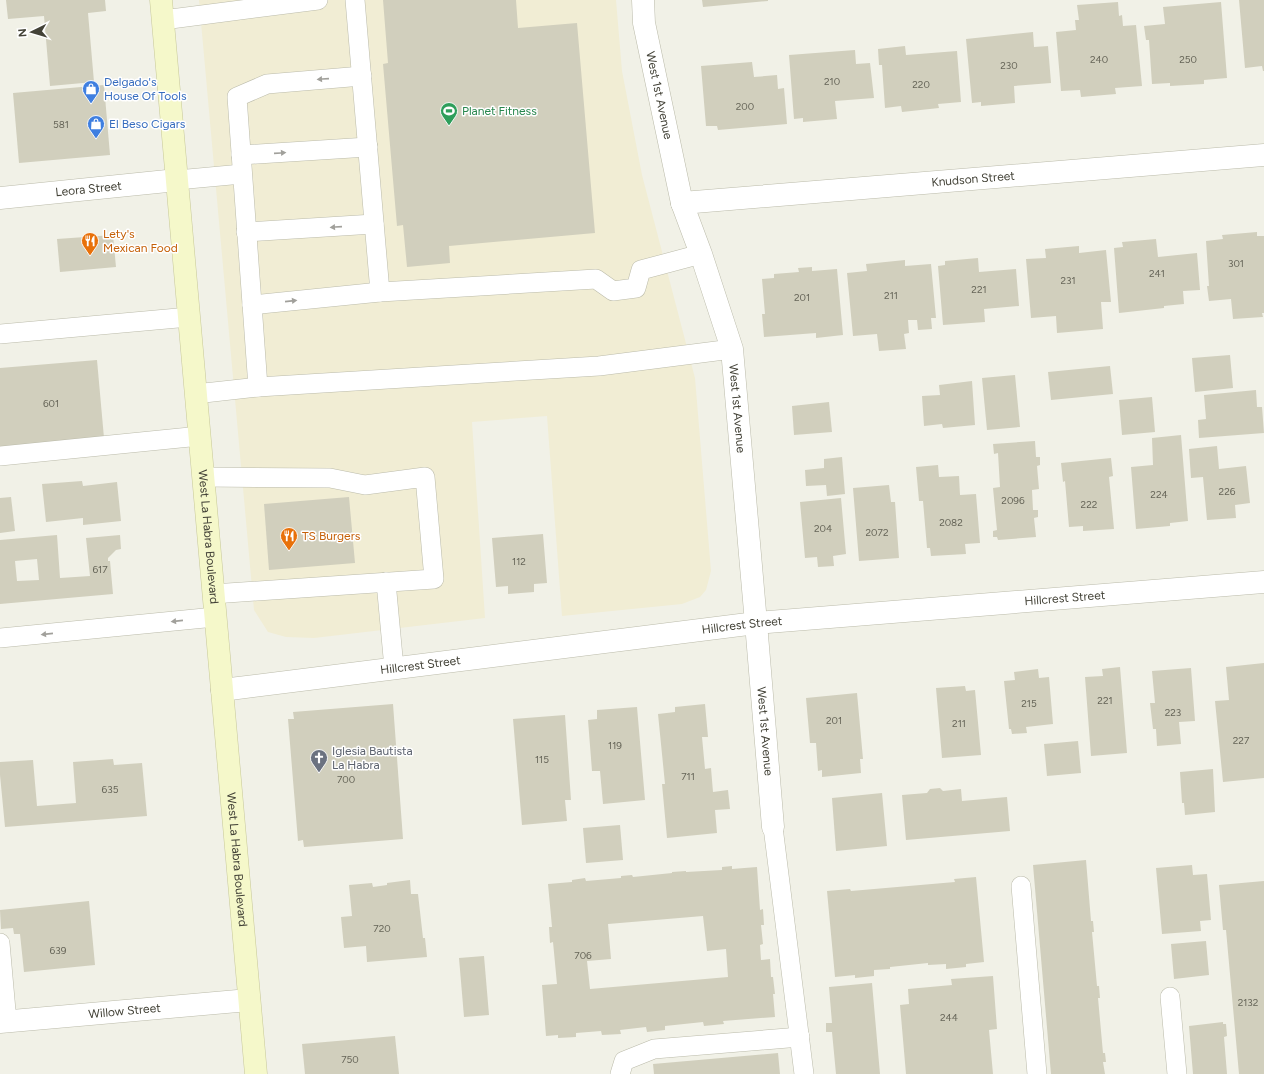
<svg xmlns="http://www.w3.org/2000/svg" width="1264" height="1074" font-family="Figtree,sans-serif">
	<rect width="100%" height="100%" fill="#f1f1e7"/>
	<polygon fill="#f1edd4" points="199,0 616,0 622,71 642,175 695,378 711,571 706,590 700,597 682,604 562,616 547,416 472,422 485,618 314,638 286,637 268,632 254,610"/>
	<g fill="#d1cfbd" fill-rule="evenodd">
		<polygon points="6,0 105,0 106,11 88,13 94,82 50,86 44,16 8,19"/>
		<polygon points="383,0 516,0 518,28 577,23 595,233 449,246 450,263 407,267 403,225 397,226 383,64 388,63"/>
		<polygon points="702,0 768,0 768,1 703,7"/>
		<polygon points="1239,0 1264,0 1264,71 1263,71 1262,66 1245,68"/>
		<polygon points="1118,2 1119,16 1122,15 1123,26 1136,25 1142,86 1115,88 1116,94 1081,97 1080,90 1061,91 1056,32 1076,30 1075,20 1079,20 1077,5"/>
		<polygon points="1221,2 1227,78 1204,80 1204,84 1170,86 1170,83 1152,84 1149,40 1146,40 1144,26 1165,24 1163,7"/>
		<polygon points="1033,32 1034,47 1048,46 1051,83 1014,86 1015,103 981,106 981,102 972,103 966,39"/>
		<polygon points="905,46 906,55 957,51 961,102 938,104 939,108 902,112 901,106 885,108 882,65 879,65 878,49"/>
		<polygon points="855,50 856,64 870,63 874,98 835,101 837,119 803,122 803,118 794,119 789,55"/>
		<polygon points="752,62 754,77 777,75 778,89 784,88 787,124 718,130 717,126 706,126 701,66"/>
		<polygon points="104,85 110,155 19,163 13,93"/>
		<polygon points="1257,232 1257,236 1264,236 1264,313 1262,313 1263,317 1233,319 1231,299 1209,301 1207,286 1209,286 1206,241 1223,239 1222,235"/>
		<polygon points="113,235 116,267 60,272 57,239"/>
		<polygon points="1156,239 1158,257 1197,253 1200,290 1183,291 1184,304 1164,306 1164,308 1119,313 1114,248 1123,247 1122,242"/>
		<polygon points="1079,246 1079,253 1106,250 1111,302 1101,302 1103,329 1057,333 1056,316 1031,318 1026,259 1046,258 1045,249"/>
		<polygon points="978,258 979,272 1016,269 1019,306 984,309 985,322 943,325 938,266 945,265 945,261"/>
		<polygon points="905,260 905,266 931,264 936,318 931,318 932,329 918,330 917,320 908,320 909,333 904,334 906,349 879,351 877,334 853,336 847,273 867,271 866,264"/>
		<polygon points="812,267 812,271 837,269 843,335 816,338 816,333 764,337 762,314 765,314 762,279 774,278 774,274 799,272 798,268"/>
		<polygon points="1230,355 1233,388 1195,392 1192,358"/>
		<polygon points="97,360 104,438 0,447 0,368"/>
		<polygon points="1110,366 1113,394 1051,400 1048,372"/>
		<polygon points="1015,375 1020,427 987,430 982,378"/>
		<polygon points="972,381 975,425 943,428 942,424 924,426 922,396 940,395 939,385"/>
		<polygon points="1256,390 1257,407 1262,407 1264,433 1199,438 1198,420 1206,419 1204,395"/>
		<polygon points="1152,397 1155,432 1122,435 1119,400"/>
		<polygon points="829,402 832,432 794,435 792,406"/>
		<polygon points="1181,435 1188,521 1170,523 1170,526 1136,529 1131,467 1153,465 1152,438"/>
		<polygon points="1035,441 1036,457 1040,457 1040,465 1037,466 1039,489 1032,490 1033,510 1038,510 1038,517 1034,518 1036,537 998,540 997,537 993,537 993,531 997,530 993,488 1000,487 998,453 994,454 993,444"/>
		<polygon points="1217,446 1219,469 1246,466 1250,503 1235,505 1236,518 1207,520 1203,477 1191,478 1189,449"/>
		<polygon points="842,457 845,494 827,496 826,485 806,486 805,470 824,468 824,459"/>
		<polygon points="1111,458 1113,476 1109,477 1114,529 1083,531 1083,526 1069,527 1065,481 1063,482 1061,463"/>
		<polygon points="938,465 939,477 959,476 960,495 976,494 980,543 965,544 966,554 931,556 930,548 927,548 923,501 919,501 916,467"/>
		<polygon points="82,481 83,486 117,482 121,521 83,525 83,518 46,522 42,484"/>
		<polygon points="889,485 891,502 895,502 899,558 859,561 853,488"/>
		<polygon points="11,497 15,531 0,533 0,498"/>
		<polygon points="349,497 355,563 269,570 264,504"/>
		<polygon points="841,498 846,554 833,556 834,566 818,567 817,557 805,558 800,502"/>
		<polygon points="543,534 547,583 534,584 534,592 508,594 508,586 496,587 492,538"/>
		<path d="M57,535L60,578L90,576L86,538L120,535L121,549L116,550L108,558V561H110L113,594L0,604V540ZM37,559L39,580L17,581L15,561Z"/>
		<polygon points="1264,663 1264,778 1223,782 1215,701 1229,700 1226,667"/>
		<polygon points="1120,667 1127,753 1091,756 1085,677 1103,676 1102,669"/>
		<polygon points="1191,668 1195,721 1179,722 1181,744 1157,746 1156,729 1153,729 1150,703 1155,703 1152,671"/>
		<polygon points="1038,669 1039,678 1049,677 1053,724 1026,727 1027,733 1012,734 1011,729 1009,729 1004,681 1015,680 1014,672"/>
		<polygon points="965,686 966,691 975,690 981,755 942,758 936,688"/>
		<polygon points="857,693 863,759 860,759 861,773 822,777 822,770 818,771 816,743 810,743 806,698"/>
		<polygon points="393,704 403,839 304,847 303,840 298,841 288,719 294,719 293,712"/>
		<polygon points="705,704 708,737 702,737 705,769 711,768 713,792 728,790 730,809 715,810 717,833 667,838 662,784 665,784 658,714 675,712 675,707"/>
		<polygon points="637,707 645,800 603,804 600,771 592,771 588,720 597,719 597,710"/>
		<polygon points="565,715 571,800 565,800 567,821 522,825 513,719"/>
		<polygon points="1078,741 1081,773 1047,776 1044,744"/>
		<polygon points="113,759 114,765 142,763 147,816 5,827 0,775 0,762 33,760 37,806 76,803 73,762"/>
		<polygon points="1213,769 1215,812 1185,815 1184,803 1182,803 1180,772"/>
		<polygon points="940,788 943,791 961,789 962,801 1007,797 1010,831 906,840 902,795 927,793 930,789"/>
		<polygon points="882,793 887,846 836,851 832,798"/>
		<polygon points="620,825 623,860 586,863 583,828"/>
		<polygon points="1086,860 1091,921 1093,921 1094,932 1092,932 1097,986 1099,986 1100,998 1098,998 1103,1053 1105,1053 1106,1062 1103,1062 1105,1074 1051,1074 1033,865"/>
		<polygon points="1192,865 1193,875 1207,874 1211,920 1200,921 1201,931 1162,934 1156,868"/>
		<path d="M732,866V869L757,867L760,910L763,909L764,925H761L763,944L760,945L761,960L770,959L771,977H773L775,994H773L775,1017L723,1021L724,1024L704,1026L703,1022L665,1026V1030L647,1032L646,1027L620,1030L621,1034L602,1035L601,1031L576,1033V1037L558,1038V1035L546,1036L542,985L557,984L553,942L550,943L549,927H552L548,884L572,882V880L585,878L586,881L621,878V876L632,875L633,877L672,873V872L686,871V872L722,870V867ZM703,916L707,951L726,949L728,977L590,989L587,961L611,959L608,924Z"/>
		<polygon points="976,877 984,962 966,964 966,967 946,969 946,964 928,965 928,963 890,967 890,969 874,970 874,976 855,978 855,975 835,977 827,891 850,889 851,891 955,882 954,879"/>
		<polygon points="410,880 411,894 418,894 423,938 425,938 427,957 367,962 366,946 344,948 341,917 352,916 349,885 372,883 373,887 387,885 387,883"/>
		<polygon points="1264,881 1264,1074 1239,1074 1226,930 1223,930 1219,885"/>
		<polygon points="89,901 95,965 24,972 20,934 14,934 13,928 1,929 0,910"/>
		<polygon points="1206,941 1209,975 1174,979 1171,944"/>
		<polygon points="484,956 489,1015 464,1017 459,958"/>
		<polygon points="993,976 997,1029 989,1030 993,1074 906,1074 900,1005 909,1004 908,989 952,985 951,979"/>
		<polygon points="872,983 880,1074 836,1074 832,1032 826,1032 826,1023 832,1023 829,987"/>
		<polygon points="1223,1022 1223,1024 1226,1024 1227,1036 1224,1037 1227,1074 1193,1074 1189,1026"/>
		<polygon points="395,1036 399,1074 305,1074 302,1044"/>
		<polygon points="778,1053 780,1074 654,1074 653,1064"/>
	</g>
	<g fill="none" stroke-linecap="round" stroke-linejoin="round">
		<defs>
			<g id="lane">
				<polyline points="355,0 380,292"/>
				<polyline points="163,20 318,0"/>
				<polyline points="241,155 368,147"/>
				<polyline points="177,180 242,174"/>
				<polyline points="246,232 374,224"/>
				<polyline points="252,305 380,292 596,279 613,291 636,288 641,270 701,254"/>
				<polyline points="0,334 189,317"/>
				<polyline points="258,387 237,97 267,84 362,76"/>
				<polyline points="195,394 258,387 599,366 732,349"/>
				<polyline points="0,456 200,436"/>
				<polyline points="203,477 330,478 365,485 425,477 434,579 213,594"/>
				<polyline points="386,582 394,668"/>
				<polyline points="0,638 215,617"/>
				<polyline points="773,827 804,1074"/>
				<polyline points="1021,886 1037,1074"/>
				<polyline points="0,943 7,1022"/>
				<polyline points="1170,997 1177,1074"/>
				<polyline points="620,1074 624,1061 654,1049 800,1037"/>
			</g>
			<g id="street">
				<path id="s1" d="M643,0L644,23L682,203L701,254L732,349L756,623L773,827"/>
				<path id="s2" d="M0,198L177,180"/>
				<path id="s3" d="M682,203L1264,155"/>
				<path id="s4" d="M222,690L756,623L1264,582"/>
				<path id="s5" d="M0,1022L249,1000"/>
			</g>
			<g id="secondary">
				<path id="s6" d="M161,0L256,1074"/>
			</g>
		</defs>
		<use href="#lane" stroke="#bba" stroke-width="20"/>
		<use href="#street" stroke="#bba" stroke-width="23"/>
		<use href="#secondary" stroke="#c7c899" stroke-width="23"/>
		<use href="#lane" stroke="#fff" stroke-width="19"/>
		<use href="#street" stroke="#fff" stroke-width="22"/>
		<use href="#secondary" stroke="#f5f8ca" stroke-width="22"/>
	</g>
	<defs><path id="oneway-solid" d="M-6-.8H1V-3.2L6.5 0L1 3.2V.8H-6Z"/></defs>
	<g fill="#a1a09b">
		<use href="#oneway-solid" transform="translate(323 79) rotate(176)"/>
		<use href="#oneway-solid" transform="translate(280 153) rotate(-4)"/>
		<use href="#oneway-solid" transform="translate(336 227) rotate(176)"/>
		<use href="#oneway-solid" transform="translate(291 301) rotate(-6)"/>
		<use href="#oneway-solid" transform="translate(177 621) rotate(174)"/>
		<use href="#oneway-solid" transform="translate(47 634) rotate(174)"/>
	</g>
	<defs>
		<symbol id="shop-pin" viewBox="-11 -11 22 30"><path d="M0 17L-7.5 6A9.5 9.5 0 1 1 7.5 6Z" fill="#3f7fe0" stroke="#fff"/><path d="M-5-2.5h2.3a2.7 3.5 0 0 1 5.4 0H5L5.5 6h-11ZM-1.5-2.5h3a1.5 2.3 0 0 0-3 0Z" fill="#fff"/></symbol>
		<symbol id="stadium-pin" viewBox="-11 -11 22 30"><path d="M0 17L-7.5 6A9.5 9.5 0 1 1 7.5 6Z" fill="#2e9e5b" stroke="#fff"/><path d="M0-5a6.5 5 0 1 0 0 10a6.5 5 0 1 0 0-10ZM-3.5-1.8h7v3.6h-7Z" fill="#fff"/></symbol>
		<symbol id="restaurant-pin" viewBox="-11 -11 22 30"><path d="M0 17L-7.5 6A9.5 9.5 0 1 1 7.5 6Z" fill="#e8710a" stroke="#fff"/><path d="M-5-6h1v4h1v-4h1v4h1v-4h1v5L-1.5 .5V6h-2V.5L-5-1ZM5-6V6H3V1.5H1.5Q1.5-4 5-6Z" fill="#fff"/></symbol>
		<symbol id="church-pin" viewBox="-11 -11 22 30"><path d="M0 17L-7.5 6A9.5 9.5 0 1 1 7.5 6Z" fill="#6b7280" stroke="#fff"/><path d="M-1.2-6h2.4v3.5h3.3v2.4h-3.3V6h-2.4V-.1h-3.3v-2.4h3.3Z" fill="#fff"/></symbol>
	</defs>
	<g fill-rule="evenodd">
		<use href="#shop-pin" x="81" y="79" width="20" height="27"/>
		<use href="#stadium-pin" x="439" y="101" width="20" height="27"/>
		<use href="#shop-pin" x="86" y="114" width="20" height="27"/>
		<use href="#restaurant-pin" x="80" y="231" width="20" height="27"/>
		<use href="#restaurant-pin" x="279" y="526" width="20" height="27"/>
		<use href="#church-pin" x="309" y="748" width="20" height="27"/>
	</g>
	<g text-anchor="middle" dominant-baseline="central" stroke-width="3" stroke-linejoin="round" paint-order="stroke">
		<g font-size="10" fill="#666558">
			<text x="1099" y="59">240</text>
			<text x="1188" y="59">250</text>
			<text x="1009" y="65">230</text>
			<text x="832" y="81">210</text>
			<text x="921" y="84">220</text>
			<text x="745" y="106">200</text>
			<text x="61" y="124">581</text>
			<text x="1236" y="263">301</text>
			<text x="1157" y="273">241</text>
			<text x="1068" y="280">231</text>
			<text x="979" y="289">221</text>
			<text x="891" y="295">211</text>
			<text x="802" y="297">201</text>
			<text x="51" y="403">601</text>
			<text x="1227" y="491">226</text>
			<text x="1159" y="494">224</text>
			<text x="1013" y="500">2096</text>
			<text x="1089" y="504">222</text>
			<text x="951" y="522">2082</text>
			<text x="823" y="528">204</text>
			<text x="877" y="532">2072</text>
			<text x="519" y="561">112</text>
			<text x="100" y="569">617</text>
			<text x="1105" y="700">221</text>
			<text x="1029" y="703">215</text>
			<text x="1173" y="712">223</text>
			<text x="834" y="720">201</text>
			<text x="959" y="723">211</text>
			<text x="1241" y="740">227</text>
			<text x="615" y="745">119</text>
			<text x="542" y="759">115</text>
			<text x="688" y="776">711</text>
			<text x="346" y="779">700</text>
			<text x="110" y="789">635</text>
			<text x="382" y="928">720</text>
			<text x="58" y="950">639</text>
			<text x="583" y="955">706</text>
			<text x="1248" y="1002">2132</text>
			<text x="949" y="1017">244</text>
			<text x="350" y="1059">750</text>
		</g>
		<g font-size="12" fill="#366cbe" stroke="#fff" text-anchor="start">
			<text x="104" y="82">Delgado's<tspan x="104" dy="14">House Of Tools</tspan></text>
			<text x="109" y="124">El Beso Cigars</text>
		</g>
		<g font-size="12" fill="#434237" stroke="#fff">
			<text stroke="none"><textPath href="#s1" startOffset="97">West 1st Avenue</textPath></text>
			<text stroke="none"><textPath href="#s3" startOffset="292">Knudson Street</textPath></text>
			<text stroke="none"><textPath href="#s2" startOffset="89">Leora Street</textPath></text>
			<text stroke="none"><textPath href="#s1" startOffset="421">West 1st Avenue</textPath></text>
			<text stroke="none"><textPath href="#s6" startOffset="539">West La Habra Boulevard</textPath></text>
			<text stroke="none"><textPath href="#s4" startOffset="848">Hillcrest Street</textPath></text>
			<text stroke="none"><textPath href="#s4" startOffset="524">Hillcrest Street</textPath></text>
			<text stroke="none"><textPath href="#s4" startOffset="200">Hillcrest Street</textPath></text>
			<text stroke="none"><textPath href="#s1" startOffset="745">West 1st Avenue</textPath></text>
			<text stroke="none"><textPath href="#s6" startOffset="863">West La Habra Boulevard</textPath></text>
			<text stroke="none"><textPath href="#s5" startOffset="125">Willow Street</textPath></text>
		</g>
		<g font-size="12" fill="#27864d" stroke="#fff" text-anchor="start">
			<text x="462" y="111">Planet Fitness</text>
		</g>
		<g font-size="12" fill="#c56008" stroke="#fff" text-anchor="start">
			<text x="103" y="234">Lety's<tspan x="103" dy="14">Mexican Food</tspan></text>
			<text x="302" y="536">TS Burgers</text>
		</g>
		<g font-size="12" fill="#5b616d" stroke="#fff" text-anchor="start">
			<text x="332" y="751">Iglesia Bautista<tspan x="332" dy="14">La Habra</tspan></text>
		</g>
	</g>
	<g transform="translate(32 32) rotate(265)" stroke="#ffffff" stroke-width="3" paint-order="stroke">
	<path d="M0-3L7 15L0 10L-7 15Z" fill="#434237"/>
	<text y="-6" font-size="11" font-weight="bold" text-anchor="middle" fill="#434237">N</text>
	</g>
</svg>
